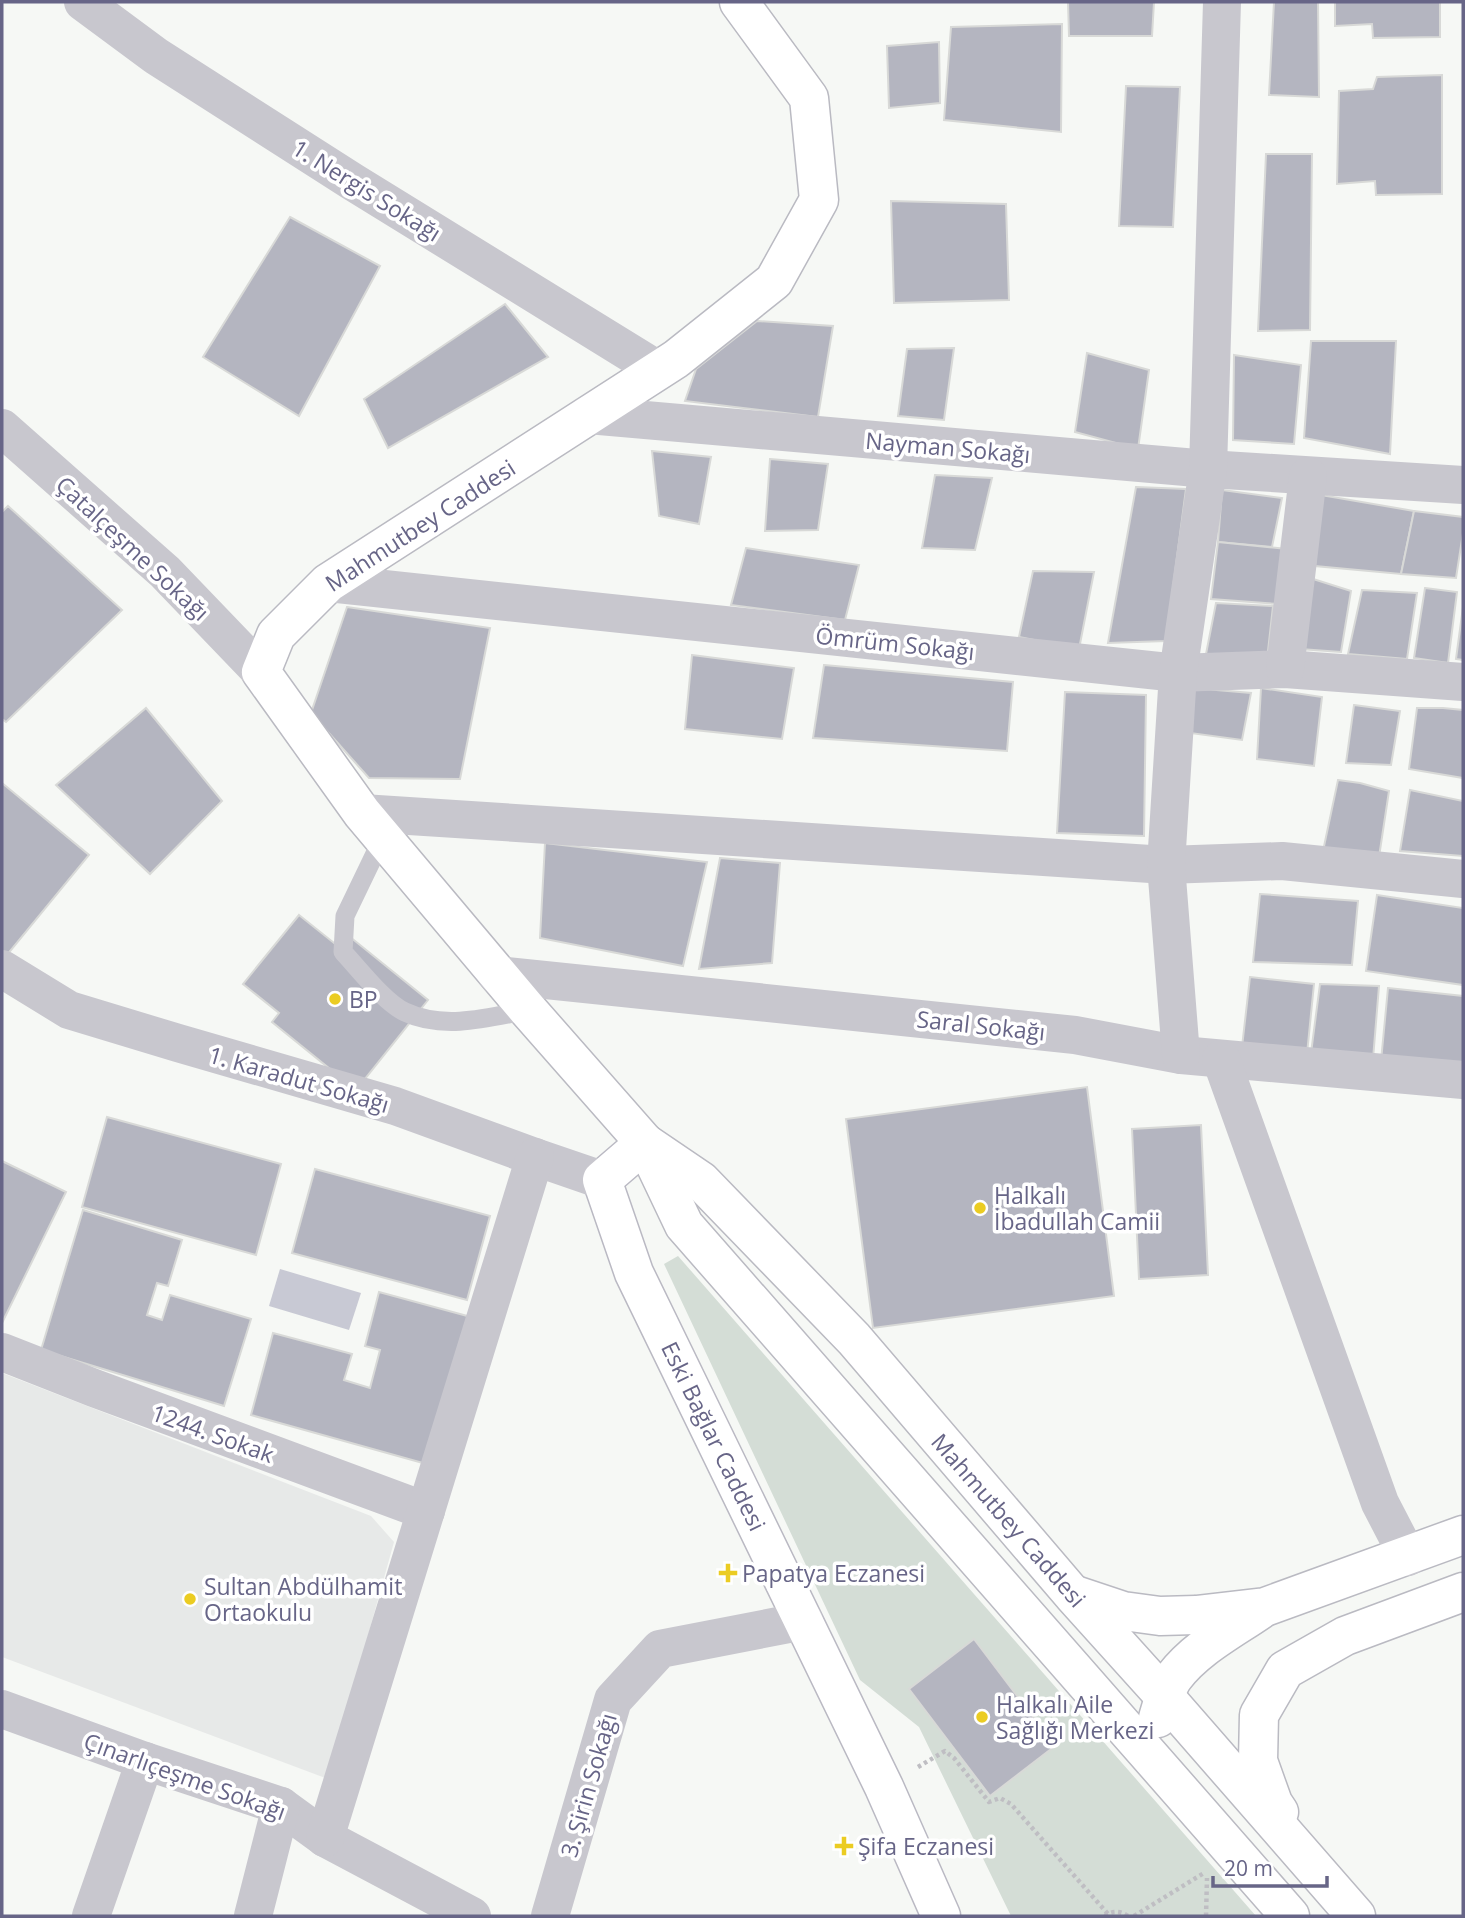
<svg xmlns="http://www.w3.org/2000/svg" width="1465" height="1918" font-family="'Open Sans',sans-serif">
	<rect width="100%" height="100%" fill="#f6f8f5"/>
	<polygon fill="#e7e9e8" points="2,1373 371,1516 394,1542 328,1779 2,1657"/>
	<polygon fill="#d4ddd6" points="678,1256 1256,1916 1011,1916 919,1727 860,1680 664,1264"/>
	<polygon fill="#c8c9d4" points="280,1269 361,1293 349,1330 269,1306"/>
	<g fill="#b4b5c0" stroke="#d8d9d7" stroke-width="2">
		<polygon points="1068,2 1154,2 1152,36 1069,36"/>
		<polygon points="1274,2 1318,2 1319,97 1269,95"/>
		<polygon points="1335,2 1440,2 1440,37 1373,38 1372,24 1335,26"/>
		<polygon points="1062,24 1061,132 944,120 951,27"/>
		<polygon points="939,42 940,103 889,108 887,46"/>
		<polygon points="1442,75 1442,194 1376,195 1375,181 1337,184 1339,91 1373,89 1377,77"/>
		<polygon points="1126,86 1180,87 1173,227 1119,226"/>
		<polygon points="1266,154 1312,154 1310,330 1258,331"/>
		<polygon points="891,201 1006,204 1009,300 894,303"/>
		<polygon points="290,217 380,266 299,416 203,357"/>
		<polygon points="505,304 548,357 388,448 364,399"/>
		<polygon points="757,321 833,326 818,417 685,401 696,369"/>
		<polygon points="1311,341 1396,341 1390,454 1304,438"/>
		<polygon points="954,348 944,420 898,416 907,349"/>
		<polygon points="1087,353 1149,370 1138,449 1075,432"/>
		<polygon points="1234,355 1301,365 1294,444 1233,440"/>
		<polygon points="652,451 711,457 699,524 659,516"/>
		<polygon points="770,459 828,464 818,530 765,531"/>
		<polygon points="935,475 992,478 975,550 922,548"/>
		<polygon points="1136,487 1186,489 1166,641 1108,643"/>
		<polygon points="1222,490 1282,498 1272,547 1218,542"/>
		<polygon points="1321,495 1414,511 1401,574 1315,566"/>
		<polygon points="8,506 122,610 6,722 2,719 2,512"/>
		<polygon points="1414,511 1463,517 1463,533 1456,578 1401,574"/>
		<polygon points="1218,542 1287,549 1278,604 1211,599"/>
		<polygon points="746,548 859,565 845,620 731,605"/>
		<polygon points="1033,571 1094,572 1079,649 1019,637"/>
		<polygon points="1310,578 1351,591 1341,652 1300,649"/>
		<polygon points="1425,588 1457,592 1448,663 1414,658"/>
		<polygon points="1362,590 1417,593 1407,659 1348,654"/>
		<polygon points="1216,603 1273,606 1267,660 1206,654"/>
		<polygon points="347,607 490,628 460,779 369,778 311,713"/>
		<polygon points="1463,607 1463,660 1456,659"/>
		<polygon points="692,655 794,668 782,739 685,729"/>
		<polygon points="824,665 1013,682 1007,751 813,738"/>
		<polygon points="1193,688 1251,693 1242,740 1190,733"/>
		<polygon points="1261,688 1322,697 1314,766 1257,759"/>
		<polygon points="1065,692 1146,695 1144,836 1057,833"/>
		<polygon points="1354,705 1400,711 1391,765 1346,763"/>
		<polygon points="146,708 222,801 150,874 56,785"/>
		<polygon points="1417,708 1443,708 1463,710 1463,778 1409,769"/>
		<polygon points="1338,780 1360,783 1389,791 1379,857 1323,851"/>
		<polygon points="2,783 89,855 2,961"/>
		<polygon points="1410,790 1463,801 1463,856 1400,851"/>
		<polygon points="545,843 707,862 683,966 540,938"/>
		<polygon points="720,858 780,863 772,963 699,969"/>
		<polygon points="1260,894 1358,901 1352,965 1253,962"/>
		<polygon points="1377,895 1463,908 1463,985 1366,971"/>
		<polygon points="299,915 334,943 344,932 428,1000 356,1090 272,1022 279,1013 243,984"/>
		<polygon points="1250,977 1314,984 1307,1054 1242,1047"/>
		<polygon points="1320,984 1379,986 1373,1059 1311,1053"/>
		<polygon points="1388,988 1463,996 1463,1069 1381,1061"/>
		<polygon points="1087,1087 1114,1296 873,1328 846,1119"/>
		<polygon points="107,1117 281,1164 256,1255 82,1207"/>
		<polygon points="1201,1125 1208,1275 1139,1279 1132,1129"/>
		<polygon points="2,1161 66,1192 2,1323"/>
		<polygon points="315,1169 490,1216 467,1300 292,1253"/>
		<polygon points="83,1210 182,1240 168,1286 157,1283 147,1315 162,1320 170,1295 251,1319 224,1406 41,1350"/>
		<polygon points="379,1292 471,1317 430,1465 251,1415 273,1333 352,1354 344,1380 370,1388 380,1350 365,1346"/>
		<polygon points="974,1639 1055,1746 990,1796 909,1689"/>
	</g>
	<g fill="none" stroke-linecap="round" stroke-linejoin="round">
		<defs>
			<polyline id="secondary" points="645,1143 602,1180 634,1273 884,1787 941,1916"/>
			<g id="primary">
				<polyline points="739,2 809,98 819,200 774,281 676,359 328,583 276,635 261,672 362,813 528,1010 645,1143 701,1181 854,1339 1073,1595 1165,1697 1356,1916"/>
				<polyline points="645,1143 684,1225 1290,1916"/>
				<polyline points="1075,1595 1123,1611 1160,1616 1196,1615 1265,1607 1463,1535"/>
				<path d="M1158,1718C1162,1705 1166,1688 1174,1677C1196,1648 1231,1630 1260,1610"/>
				<polyline points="1279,1812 1273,1803 1258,1761 1259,1715 1285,1670 1345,1636 1463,1592"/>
			</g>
		</defs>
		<use href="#secondary" stroke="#bab9c3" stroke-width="41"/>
		<use href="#primary" stroke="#babac2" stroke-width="41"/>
		<g stroke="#bfbec3" stroke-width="4.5" stroke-dasharray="3.5 3.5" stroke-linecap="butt">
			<polyline points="918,1767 945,1751 954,1758 989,1802 1000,1798 1011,1804 1108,1914"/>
			<path d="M1105,1916C1112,1910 1121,1911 1128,1916"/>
			<polyline points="1134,1916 1204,1873"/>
			<polyline points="1206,1916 1207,1878"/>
		</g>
		<path stroke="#c8c7ce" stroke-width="19" d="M383,837L345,916L343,952C359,969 385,1003 405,1012C443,1030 488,1018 528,1010"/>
		<g stroke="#c8c7ce" stroke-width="38">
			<polyline points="83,2 156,56 353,182 658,370"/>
			<polyline points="588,415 1208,469 1463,485"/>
			<polyline points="2,428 165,572 261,672"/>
			<polyline points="328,583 1178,673 1285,669 1463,682"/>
			<polyline points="1285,669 1308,476"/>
			<polyline points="362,813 1166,865 1282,861 1463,879"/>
			<polyline points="2,969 69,1010 178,1043 395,1106 535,1157 602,1180"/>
			<polyline points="497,975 1075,1035 1181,1055 1463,1080"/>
			<polyline points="1181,1055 1166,865 1178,673 1208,469 1222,2"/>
			<polyline points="1221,1059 1380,1503 1408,1557"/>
			<polyline points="2,1352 94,1388 426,1511"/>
			<polyline points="2,1709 145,1761 281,1806 325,1838 472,1916"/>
			<polyline points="325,1838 535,1157"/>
			<polyline points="91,1916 145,1761"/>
			<polyline points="253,1916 281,1806"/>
			<polyline points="550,1916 613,1700 660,1649 804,1621"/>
		</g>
		<use href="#secondary" stroke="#fff" stroke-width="38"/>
		<use href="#primary" stroke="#fff" stroke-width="38"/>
	</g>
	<g fill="#ebcc22" stroke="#fff" stroke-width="2.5">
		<circle cx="335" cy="999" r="7"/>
		<circle cx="980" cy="1208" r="7"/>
		<path d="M724.5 1562.5h7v7h7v7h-7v7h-7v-7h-7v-7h7z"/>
		<circle cx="190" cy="1599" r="7"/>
		<circle cx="982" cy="1717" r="7"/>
		<path d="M840.5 1835.5h7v7h7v7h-7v7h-7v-7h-7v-7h7z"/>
	</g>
	<g text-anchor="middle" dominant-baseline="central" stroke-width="7" stroke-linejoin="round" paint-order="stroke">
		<g font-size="23" fill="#676587" stroke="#fff">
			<text transform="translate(367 190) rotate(32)">1. Nergis Sokağı</text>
			<text transform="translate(948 447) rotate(5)">Nayman Sokağı</text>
			<text transform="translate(420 525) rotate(-33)">Mahmutbey Caddesi</text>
			<text transform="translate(133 548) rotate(43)">Çatalçeşme Sokağı</text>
			<text transform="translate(895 643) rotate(6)">Ömrüm Sokağı</text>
			<text transform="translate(981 1025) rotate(6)">Saral Sokağı</text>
			<text transform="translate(299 1079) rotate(16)">1. Karadut Sokağı</text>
			<text transform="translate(213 1433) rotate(20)">1244. Sokak</text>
			<text transform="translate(714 1436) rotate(64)">Eski Bağlar Caddesi</text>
			<text transform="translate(1009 1520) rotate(49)">Mahmutbey Caddesi</text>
			<text transform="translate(185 1776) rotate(20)">Çınarlıçeşme Sokağı</text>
			<text transform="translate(588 1785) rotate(-74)">3. Şirin Sokağı</text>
		</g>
		<g font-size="23" fill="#676587" stroke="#fff" text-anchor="start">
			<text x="349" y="999">BP</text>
			<text x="994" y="1195">Halkalı<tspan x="994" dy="26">İbadullah Camii</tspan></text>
			<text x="742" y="1573">Papatya Eczanesi</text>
			<text x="204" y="1586">Sultan Abdülhamit<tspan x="204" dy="26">Ortaokulu</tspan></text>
			<text x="996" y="1704">Halkalı Aile<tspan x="996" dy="26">Sağlığı Merkezi</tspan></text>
			<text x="858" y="1846">Şifa Eczanesi</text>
		</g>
	</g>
	<rect width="1465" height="1918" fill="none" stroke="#676587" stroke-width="7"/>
	<path d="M1213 1876v10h114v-10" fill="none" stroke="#676587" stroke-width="3.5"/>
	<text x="1224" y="1876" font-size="21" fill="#676587" stroke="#ffffff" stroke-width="5" paint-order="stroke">20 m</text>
</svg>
